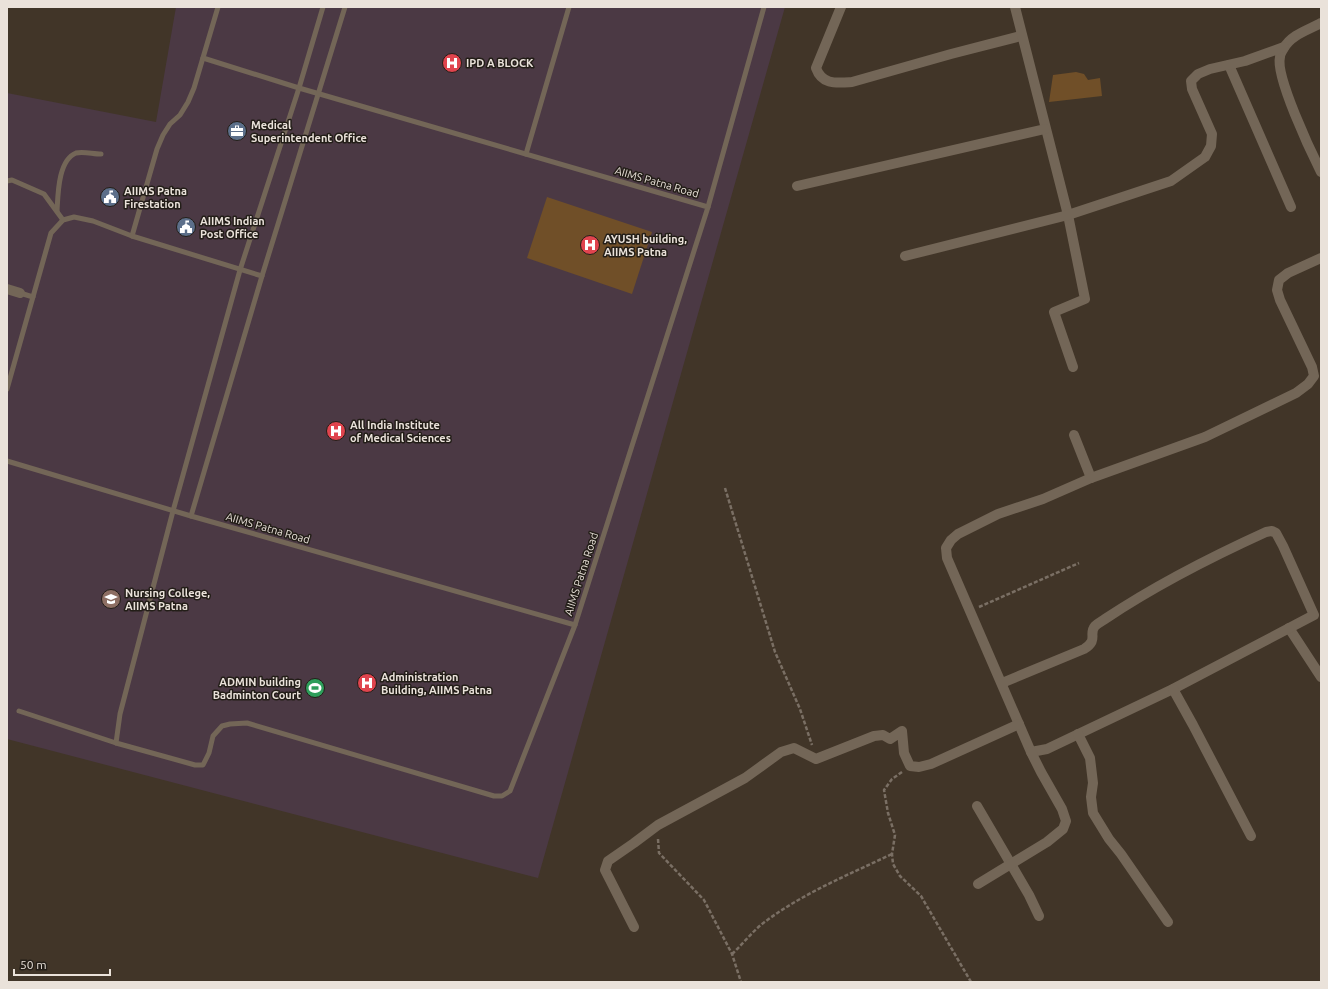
<svg xmlns="http://www.w3.org/2000/svg" width="1328" height="989" font-family="Ubuntu,sans-serif">
	<rect width="100%" height="100%" fill="#413528"/>
	<polygon fill="#4b3944" points="176,7 785,7 538,878 7,739 7,93 156,122"/>
	<g fill="#704f28">
		<polygon points="1076,72 1084,74 1088,80 1100,78 1102,96 1049,102 1053,75"/>
		<polygon points="547,197 652,232 632,294 527,258"/>
	</g>
	<g fill="none" stroke-linecap="round" stroke-linejoin="round">
		<g stroke="#7a6f64" stroke-width="2.5" stroke-dasharray="4 2" stroke-linecap="butt">
			<polyline points="725,488 775,652 800,709 812,745"/>
			<polyline points="979,607 1079,563"/>
			<polyline points="902,772 892,779 884,790 888,813 895,835 892,854 893,864 900,876 921,896 971,982"/>
			<polyline points="658,839 659,853 704,900 732,954 741,982"/>
			<path d="M732,954C742,945 751,933 762,924C801,894 848,875 892,854"/>
		</g>
		<g stroke="#736657" stroke-width="5">
			<polyline points="323,7 299,88 240,270 173,511 120,714 116,743 195,765 203,765 209,753 213,736 222,726 230,724 247,723 494,796 502,796 510,791 575,625"/>
			<polyline points="526,154 569,7"/>
			<polyline points="7,181 12,180 44,194 63,220"/>
			<polyline points="708,207 764,7"/>
			<path d="M57,211C58,195 58,160 76,153C83,151 93,154 101,154"/>
			<polyline points="132,236 157,149 163,135 170,124 180,115 188,102 194,88 218,7"/>
			<polyline points="20,293 33,297"/>
			<polyline points="7,389 51,233 63,220 74,217 93,221 132,236 262,276"/>
			<polyline points="7,461 191,516 575,625 708,207 299,88 203,58"/>
			<polyline points="191,516 262,276 345,7"/>
			<polyline points="19,711 116,743"/>
		</g>
		<g stroke="#736657" stroke-width="10">
			<path d="M841,7L816,68C822,85 836,83 852,82L951,54L1021,36"/>
			<polyline points="1015,7 1068,215 1085,299 1054,312 1073,367"/>
			<path d="M1321,23C1308,30 1291,35 1284,48C1282,51 1280,54 1280,57C1275,76 1311,152 1321,172"/>
			<polyline points="1229,65 1291,207"/>
			<polyline points="797,186 1045,129"/>
			<polyline points="905,256 1068,215 1171,181 1205,157 1211,146 1212,134 1192,89 1191,81 1198,74 1210,69 1245,61 1284,47"/>
			<polyline points="7,289 20,293"/>
			<polyline points="1074,435 1091,478"/>
			<polyline points="1289,628 1321,677"/>
			<path d="M1002,683L1084,649C1099,640 1088,634 1095,626C1098,623 1102,621 1105,619C1156,585 1211,557 1266,532L1272,531L1276,533L1283,546L1314,615L1173,689L1047,749L1031,752L947,558L946,548L951,540L958,534L998,514L1043,499L1091,478L1205,437L1296,393L1308,384L1314,376L1312,367L1280,300L1277,290L1279,280L1288,273L1321,258"/>
			<polyline points="1173,689 1193,725 1251,836"/>
			<polyline points="1078,734 1090,758 1093,783 1091,797 1093,813 1109,839 1121,854 1168,922"/>
			<polyline points="977,806 1029,895 1039,916"/>
			<polyline points="978,884 1047,842 1063,829 1066,821 1062,809 1041,772 1031,752"/>
			<polyline points="634,927 605,870 608,861 634,843 658,825 745,778 781,752 794,748 816,759 874,736 883,735 890,739 902,731 904,753 910,766 919,767 931,764 1019,724"/>
		</g>
	</g>
	<defs>
		<symbol id="hospital-disc" viewBox="-11 -11 22 22"><circle r="9.5" fill="#e0444e" stroke="#231e18"/><path d="M-5-5h3v3.5h4V-5h3V5h-3V1.5h-4V5h-3Z" fill="#fff"/></symbol>
		<symbol id="office-disc" viewBox="-11 -11 22 22"><circle r="9.5" fill="#5c6f8a" stroke="#231e18"/><path d="M-6-3h4V-5.5h4V-3h4V5H-6ZM-1-4.5V-3h2v-1.5ZM-6 0V1H6V0Z" fill="#fff"/></symbol>
		<symbol id="civic-disc" viewBox="-11 -11 22 22"><circle r="9.5" fill="#5c6f8a" stroke="#231e18"/><path d="M-.6-6.5H3V-4.5H.6V-3L4-1V1h2V6H-6V1h2V-1L-.6-3ZM-1.2 2.5V6h2.4V2.5Z" fill="#fff"/></symbol>
		<symbol id="university-disc" viewBox="-11 -11 22 22"><circle r="9.5" fill="#8d6e63" stroke="#231e18"/><path d="M0-5L7-2L0 1L-7-2ZM-4 1L0 2.5L4 1V4Q0 6-4 4Z" fill="#fff"/></symbol>
		<symbol id="stadium-disc" viewBox="-11 -11 22 22"><circle r="9.5" fill="#2e9e5b" stroke="#231e18"/><path d="M0-5a6.5 5 0 1 0 0 10a6.5 5 0 1 0 0-10ZM-3.5-1.8h7v3.6h-7Z" fill="#fff"/></symbol>
	</defs>
	<g fill-rule="evenodd">
		<use href="#hospital-disc" x="441" y="52" width="22" height="22"/>
		<use href="#office-disc" x="226" y="120" width="22" height="22"/>
		<use href="#civic-disc" x="99" y="186" width="22" height="22"/>
		<use href="#civic-disc" x="175" y="216" width="22" height="22"/>
		<use href="#hospital-disc" x="579" y="234" width="22" height="22"/>
		<use href="#hospital-disc" x="325" y="420" width="22" height="22"/>
		<use href="#university-disc" x="100" y="588" width="22" height="22"/>
		<use href="#hospital-disc" x="356" y="672" width="22" height="22"/>
		<use href="#stadium-disc" x="304" y="677" width="22" height="22"/>
	</g>
	<g text-anchor="middle" dominant-baseline="central" stroke-width="3" stroke-linejoin="round" paint-order="stroke">
		<g font-size="11" font-weight="bold" fill="#eae2da" stroke="#231e18" text-anchor="start">
			<text x="466" y="63">IPD A BLOCK</text>
			<text x="251" y="125">Medical<tspan x="251" dy="13">Superintendent Office</tspan></text>
			<text x="124" y="191">AIIMS Patna<tspan x="124" dy="13">Firestation</tspan></text>
			<text x="200" y="221">AIIMS Indian<tspan x="200" dy="13">Post Office</tspan></text>
			<text x="604" y="239">AYUSH building,<tspan x="604" dy="13">AIIMS Patna</tspan></text>
			<text x="350" y="425">All India Institute<tspan x="350" dy="13">of Medical Sciences</tspan></text>
			<text x="125" y="593">Nursing College,<tspan x="125" dy="13">AIIMS Patna</tspan></text>
			<text x="381" y="677">Administration<tspan x="381" dy="13">Building, AIIMS Patna</tspan></text>
			<text x="301" y="682" text-anchor="end">ADMIN building<tspan x="301" dy="13">Badminton Court</tspan></text>
		</g>
		<g font-size="11" fill="#eae2da" stroke="#231e18">
			<text transform="translate(657 182) rotate(16)">AIIMS Patna Road</text>
			<text transform="translate(268 528) rotate(16)">AIIMS Patna Road</text>
			<text transform="translate(581 574) rotate(-72)">AIIMS Patna Road</text>
		</g>
	</g>
	<rect width="1328" height="989" fill="none" stroke="#eae2da" stroke-width="16"/>
	<path d="M14 969v6h96v-6" fill="none" stroke="#eae2da" stroke-width="2"/>
	<text x="20" y="969" font-size="12" fill="#eae2da" stroke="#231e18" stroke-width="3" paint-order="stroke">50 m</text>
</svg>
